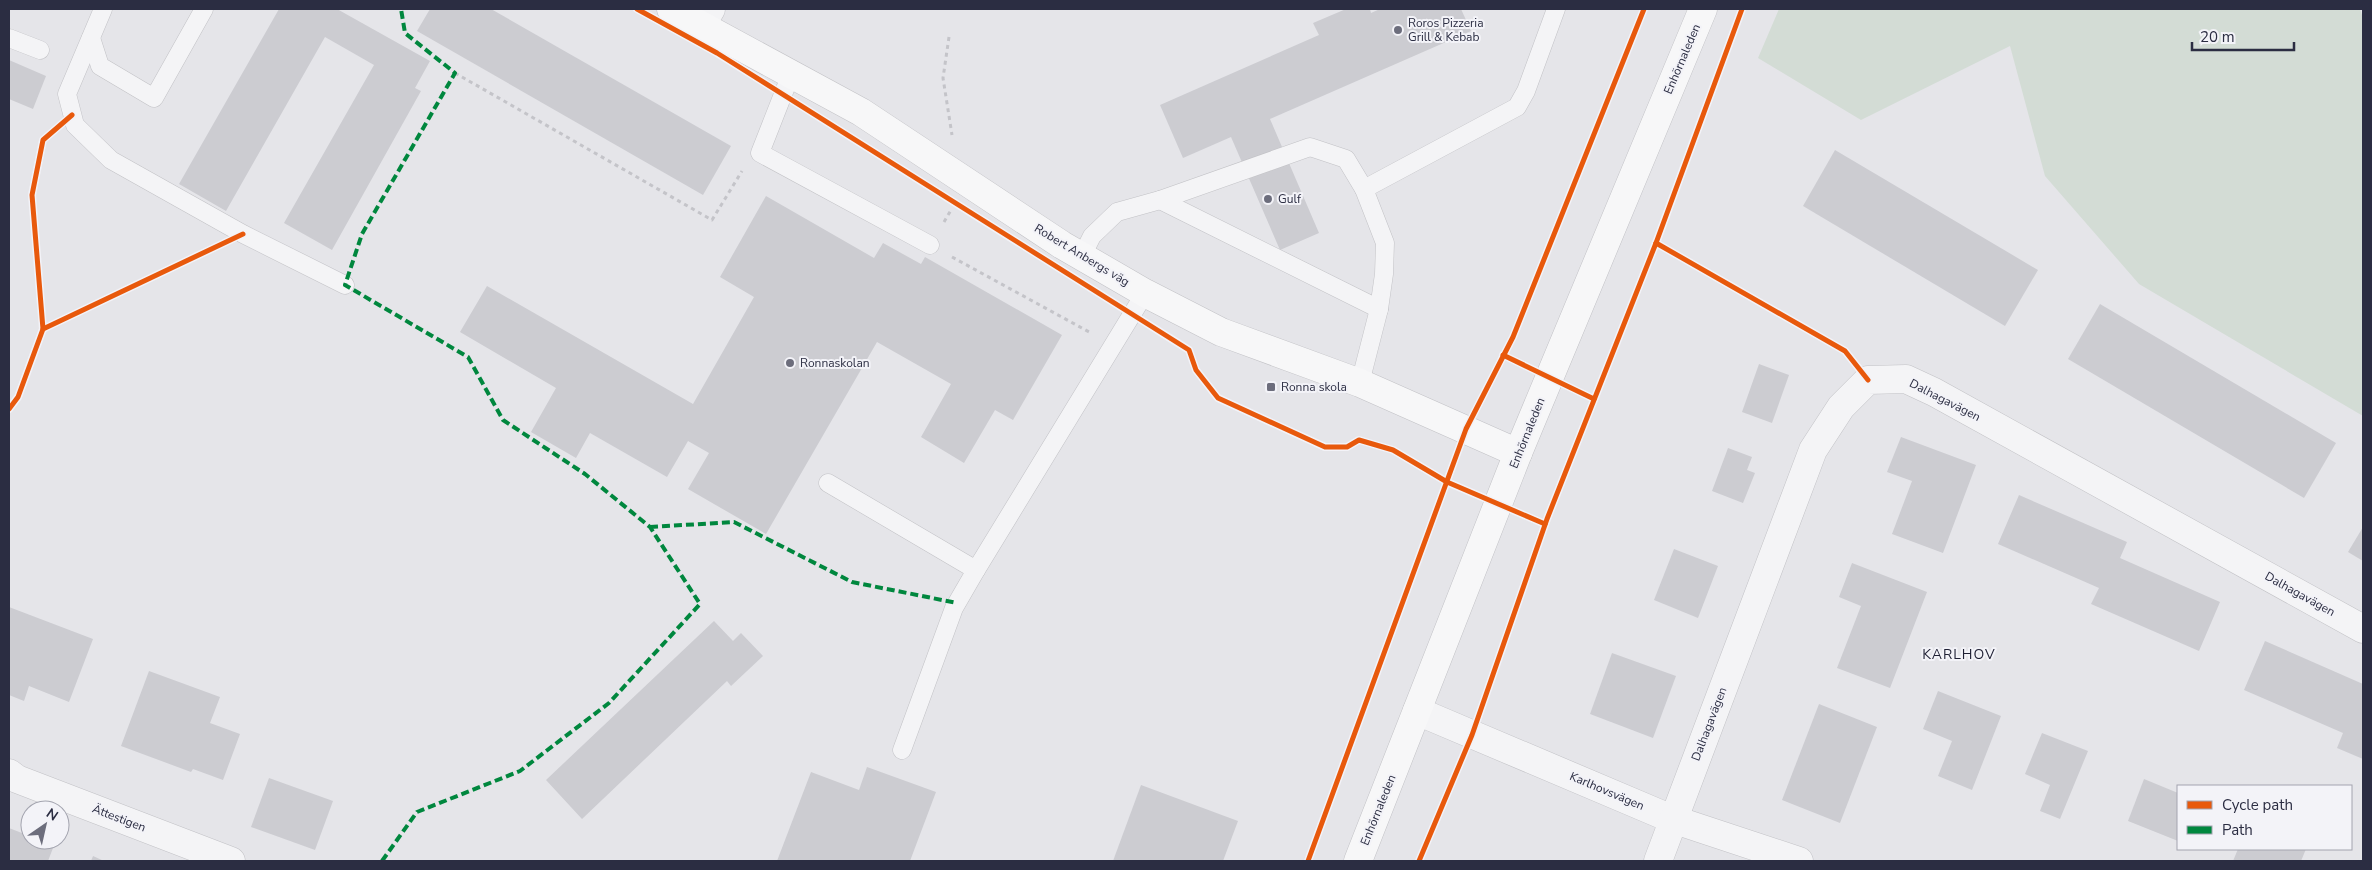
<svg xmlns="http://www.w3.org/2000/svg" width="2372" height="870" font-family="'Nunito Sans',sans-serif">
	<rect width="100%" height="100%" fill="#e5e5e9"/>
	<polygon fill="#d3dcd5" points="1779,9 2360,9 2363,18 2363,416 2139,284 2045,176 2010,46 1861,120 1758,58"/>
	<g fill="#ccccd1">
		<polygon points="279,9 337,9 430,61 415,88 421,91 332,250 284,223 374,65 325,37 226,211 179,184"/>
		<polygon points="430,9 491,9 731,146 703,195 417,31"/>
		<polygon points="1346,9 1370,9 1371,13 1380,9 1461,9 1471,31 1270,119 1319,233 1280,250 1231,137 1183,158 1160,105 1319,35 1313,23"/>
		<polygon points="9,60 46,76 33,109 9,99"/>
		<polygon points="1835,150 2038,270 2005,326 1803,206"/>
		<polygon points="766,196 874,258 883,243 921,264 925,257 1062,335 1013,420 995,410 964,463 921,437 951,384 877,342 766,534 688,489 709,453 688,441 667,477 590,433 576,458 531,432 556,388 460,332 487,286 693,404 754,297 720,277"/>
		<polygon points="2100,304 2336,443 2304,498 2068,359"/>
		<polygon points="1759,364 1789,375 1772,423 1742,412"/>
		<polygon points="1901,437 1976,465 1943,553 1892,534 1912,481 1887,472"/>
		<polygon points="1728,448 1752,457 1747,470 1755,473 1743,503 1712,491"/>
		<polygon points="2019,495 2127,542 2120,558 2220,602 2199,651 2091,604 2099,588 1998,544"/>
		<polygon points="2363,527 2363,561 2348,552"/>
		<polygon points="1674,549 1718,566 1698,618 1654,600"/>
		<polygon points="1852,563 1927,592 1890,688 1837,668 1861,606 1839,597"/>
		<polygon points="9,607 93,639 69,702 29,686 24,701 9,695"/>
		<polygon points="714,621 733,641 741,633 763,656 731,686 727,681 582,819 546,780"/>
		<polygon points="2265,641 2363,684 2363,759 2337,748 2343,733 2244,690"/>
		<polygon points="1612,653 1676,676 1653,738 1590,714"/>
		<polygon points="149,671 220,697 210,723 240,734 223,780 193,769 191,772 121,746"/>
		<polygon points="1938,691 2001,716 1972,790 1938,776 1952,741 1923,729"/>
		<polygon points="1819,704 1877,727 1840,823 1782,800"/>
		<polygon points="2042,733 2088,751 2060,819 2040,811 2050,785 2025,774"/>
		<polygon points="867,767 936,792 910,861 777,861 811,772 859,790"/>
		<polygon points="269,778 333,801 315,850 251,827"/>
		<polygon points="2144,779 2178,793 2178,841 2128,821"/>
		<polygon points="1141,785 1238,821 1223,861 1113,861"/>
		<polygon points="9,828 27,835 26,838 53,848 48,861 9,861"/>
		<polygon points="2238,849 2306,849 2301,861 2233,861"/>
		<polygon points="93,856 104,861 91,861"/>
	</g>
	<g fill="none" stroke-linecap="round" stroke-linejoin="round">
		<defs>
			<g id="lane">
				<polyline points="103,9 67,94 75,125 111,160 243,234 345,285"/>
				<polyline points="9,38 40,50"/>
				<polyline points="91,38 100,66 154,98 204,9"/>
				<polyline points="791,74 760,153 930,245"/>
				<polyline points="1364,189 1517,107 1526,91 1556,9"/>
				<polyline points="1160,200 1379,309"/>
				<polyline points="1082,256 1092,236 1117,212 1160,200 1310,147 1346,159 1364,189 1385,243 1384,274 1379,309 1360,383"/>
				<polyline points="828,483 976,570 954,608 902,750"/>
				<polyline points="976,570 1145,293"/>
			</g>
			<g id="street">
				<polyline points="702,24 711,9"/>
				<polyline points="1417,711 1672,819 1799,861"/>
				<polyline points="9,773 17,779 231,861"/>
				<polyline points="1658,861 1813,450 1841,407 1868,380 1906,379 1934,392 2363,629"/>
			</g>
			<g id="secondary">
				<polyline points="671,9 861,112 1062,245 1145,293 1221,332 1360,383 1518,453"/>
				<polyline points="1358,861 1518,453 1703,9"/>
			</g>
		</defs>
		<use href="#lane" stroke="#c2c2c6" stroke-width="19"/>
		<use href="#street" stroke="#c2c2c6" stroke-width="29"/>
		<use href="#secondary" stroke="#c2c2c6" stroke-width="29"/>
		<g stroke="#c4c4c9" stroke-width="3" stroke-dasharray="4 4" stroke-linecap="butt">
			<polyline points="949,37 943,78 952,135"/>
			<polyline points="455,73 712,220 742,171"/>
			<polyline points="944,222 951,210"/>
			<polyline points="952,257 1091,333"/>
		</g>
		<use href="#lane" stroke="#f4f4f6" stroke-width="18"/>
		<use href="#street" stroke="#f4f4f6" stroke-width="28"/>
		<use href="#secondary" stroke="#f7f7f8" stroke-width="28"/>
		<g stroke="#00873e" stroke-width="4" stroke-dasharray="8 4" stroke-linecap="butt">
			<polyline points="650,527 734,522 852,582 957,603"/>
			<polyline points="382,861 417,812 520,771 609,703 700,604 650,527 585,474 503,420 468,357 345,285 362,234 455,73 405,33 401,9"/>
		</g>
		<defs>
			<g id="cycleway">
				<polyline points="637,9 717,53 1189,350 1196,370 1218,398 1325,447 1347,447 1359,440 1393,450 1447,482 1545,524"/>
				<polyline points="1656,243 1845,351 1868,380"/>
				<polyline points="43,329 32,195 43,140 72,115"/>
				<polyline points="1503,355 1594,399"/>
				<polyline points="9,409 18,397 43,329 243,234"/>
				<polyline points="1308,861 1466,429 1513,337 1644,9"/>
				<polyline points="1419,861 1472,735 1547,519 1656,243 1742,9"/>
			</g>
		</defs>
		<use href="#cycleway" stroke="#f3f3f8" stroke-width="8"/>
		<use href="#cycleway" stroke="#e8590c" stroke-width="5"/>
	</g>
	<g fill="#6c6d7c" stroke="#f3f3f8" stroke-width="2">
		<circle cx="1398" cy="30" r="5"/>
		<circle cx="1268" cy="199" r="5"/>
		<circle cx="790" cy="363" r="5"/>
		<rect x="1266" y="382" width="10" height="10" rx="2.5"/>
	</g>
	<g text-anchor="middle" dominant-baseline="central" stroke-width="4" stroke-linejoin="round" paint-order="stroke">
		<g font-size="12" fill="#2b2d42" stroke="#f3f3f8" text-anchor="start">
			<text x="1408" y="23">Roros Pizzeria<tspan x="1408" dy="14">Grill &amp; Kebab</tspan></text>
			<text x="1278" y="199">Gulf</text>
			<text x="800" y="363">Ronnaskolan</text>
			<text x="1281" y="387">Ronna skola</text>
		</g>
		<g font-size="12" fill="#2b2d42" stroke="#f3f3f8">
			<text transform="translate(1682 59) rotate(-67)">Enhörnaleden</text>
			<text transform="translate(1082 255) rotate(31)">Robert Anbergs väg</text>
			<text transform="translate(1945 400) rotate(27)">Dalhagavägen</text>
			<text transform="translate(1527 433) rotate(-68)">Enhörnaleden</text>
			<text transform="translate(2300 594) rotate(29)">Dalhagavägen</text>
			<text transform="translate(1709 724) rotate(-69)">Dalhagavägen</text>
			<text transform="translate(1607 791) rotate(23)">Karlhovsvägen</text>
			<text transform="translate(1378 810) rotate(-68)">Enhörnaleden</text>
			<text transform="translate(119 818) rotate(21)">Ättestigen</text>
		</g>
		<g font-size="14" letter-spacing="1" fill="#1e1f33" stroke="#f3f3f8">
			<text x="1959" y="654">KARLHOV</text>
		</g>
	</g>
	<rect width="2372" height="870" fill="none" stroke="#2b2d42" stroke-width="20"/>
	<rect x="2177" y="785" width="175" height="65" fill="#f3f3f8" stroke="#a3a4af"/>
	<rect x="2187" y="801" width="25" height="8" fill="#e8590c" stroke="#a3a4af"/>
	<text x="2222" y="810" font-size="15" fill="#2b2d42">Cycle path</text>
	<rect x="2187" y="826" width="25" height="8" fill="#00873e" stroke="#a3a4af"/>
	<text x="2222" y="835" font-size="15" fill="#2b2d42">Path</text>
	<g transform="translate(45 825) rotate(34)"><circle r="24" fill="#f3f3f8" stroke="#a3a4af"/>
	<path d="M0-4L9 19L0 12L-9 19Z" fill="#6c6d7c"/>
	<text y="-8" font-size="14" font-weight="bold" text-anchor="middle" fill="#2b2d42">N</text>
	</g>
	<path d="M2192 42v8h102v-8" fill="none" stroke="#2b2d42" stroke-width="2.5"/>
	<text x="2200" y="42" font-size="15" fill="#2b2d42" stroke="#f3f3f8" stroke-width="4" paint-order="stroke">20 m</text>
</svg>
